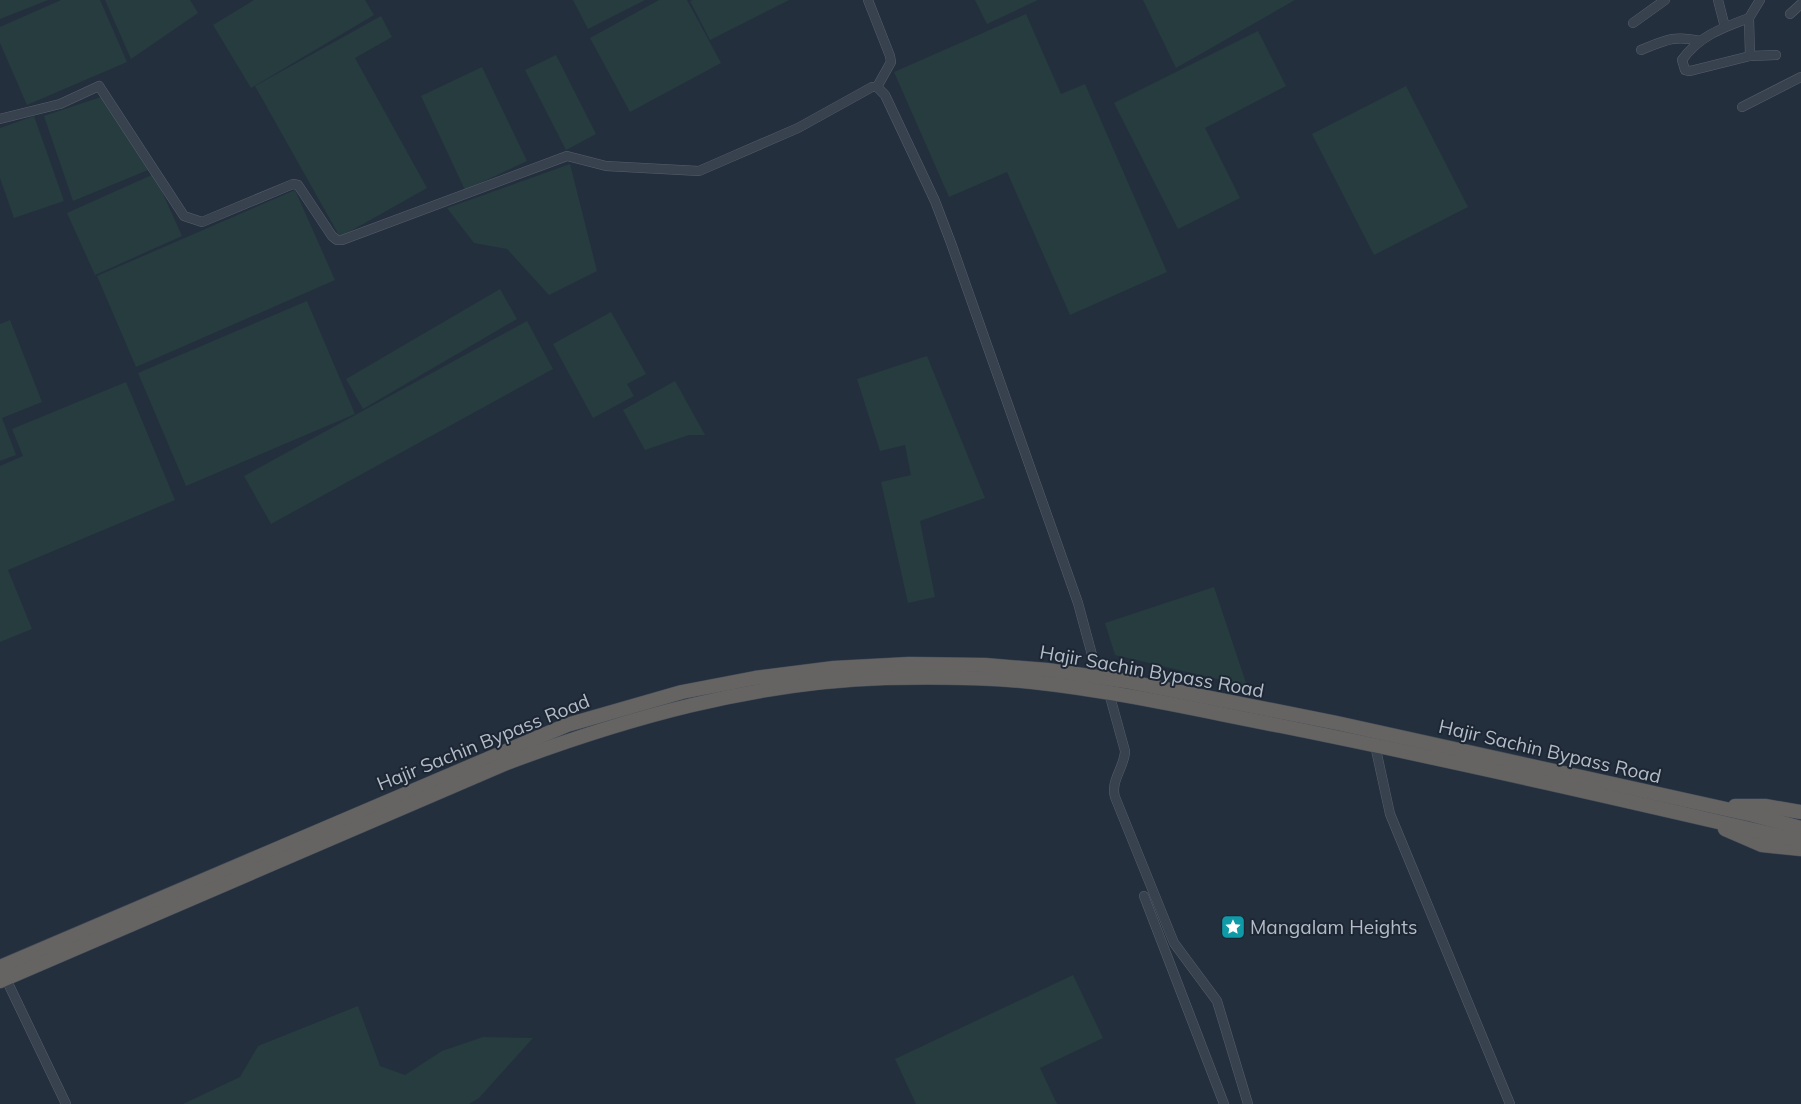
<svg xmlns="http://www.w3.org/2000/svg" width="1801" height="1104" font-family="Mulish,sans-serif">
	<rect width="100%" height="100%" fill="#242f3e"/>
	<g fill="#263c3f">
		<polygon points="0,0 48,0 0,19"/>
		<polygon points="61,0 100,0 127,62 27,105 0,43 0,27"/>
		<polygon points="105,0 190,0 198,13 131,59"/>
		<polygon points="254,0 365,0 374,15 251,88 213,25"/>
		<polygon points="573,0 645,0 588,29"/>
		<polygon points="659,0 687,0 721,63 630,112 590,38"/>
		<polygon points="693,0 789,0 710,40 690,1"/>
		<polygon points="975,0 1038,0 987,24"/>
		<polygon points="1143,0 1295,0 1176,68"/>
		<polygon points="1026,14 1061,94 1085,84 1167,272 1070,315 1007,172 949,197 894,72"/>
		<polygon points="381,16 392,37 355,58 427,188 340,237 255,86"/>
		<polygon points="1258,31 1286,86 1205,128 1240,198 1178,229 1114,103"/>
		<polygon points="556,55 596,134 566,150 525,70"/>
		<polygon points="482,67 527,161 465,190 421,96"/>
		<polygon points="1406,86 1468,207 1374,255 1312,134"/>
		<polygon points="101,97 148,170 73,201 44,116"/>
		<polygon points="34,116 64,201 14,218 0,178 0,128"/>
		<polygon points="570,164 597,271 549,295 507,249 474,243 447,208"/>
		<polygon points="154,174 182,236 95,275 67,213"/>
		<polygon points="295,190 335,280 136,367 97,276"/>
		<polygon points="500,289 517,319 363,409 346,379"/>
		<polygon points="307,301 355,414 186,486 138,373"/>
		<polygon points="611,312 646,374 627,384 634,396 593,418 553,344"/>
		<polygon points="10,320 42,402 2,418 16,455 0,461 0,324"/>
		<polygon points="527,321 553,369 271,524 244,476"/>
		<polygon points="927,356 985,498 920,521 935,597 908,603 881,482 911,475 905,445 880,451 857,379"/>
		<polygon points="675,381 705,435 689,435 645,450 623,410"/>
		<polygon points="126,382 175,500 8,570 32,629 0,642 0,466 23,456 12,429"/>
		<polygon points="1214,587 1247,686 1115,655 1105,623"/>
		<polygon points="1073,975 1103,1038 1040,1068 1057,1104 916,1104 895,1059"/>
		<polygon points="358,1006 380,1066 405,1075 442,1051 483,1037 533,1038 479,1098 469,1104 183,1104 240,1077 258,1046"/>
	</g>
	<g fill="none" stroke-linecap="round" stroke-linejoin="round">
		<defs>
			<g id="minor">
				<polyline points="868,0 890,56 891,62 877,87"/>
				<polyline points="1718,0 1725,27"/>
				<polyline points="1790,14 1801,4"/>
				<path d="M1749,18C1722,28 1699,36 1682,60L1685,70L1690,71L1750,56L1776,55"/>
				<polyline points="1633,23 1665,0"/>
				<path d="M1641,50C1666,40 1673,35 1700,41"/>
				<polyline points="1750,56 1749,18 1760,0"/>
				<polyline points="1742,107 1801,77"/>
				<polyline points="0,119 60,104 99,86 184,216 202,222 293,184 298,185 332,236 337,240 342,240 567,156 606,166 699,171 798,128 872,87 877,87 885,95 935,201 951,243 1078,603 1098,677"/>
				<path d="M1109,693L1125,751C1125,766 1110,781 1115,797L1174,943L1217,1001L1248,1104"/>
				<polyline points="1375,745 1390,814 1510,1104"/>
				<polyline points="1144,896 1224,1104"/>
				<polyline points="6,979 66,1104"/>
			</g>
			<g id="trunk">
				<polyline points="1735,806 1765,806 1801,812"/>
				<polyline points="1725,829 1762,845 1801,849"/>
				<polyline points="0,967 567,725 682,692 755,678 834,668 909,664 985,665 1047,670 1125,681 1337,723 1753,815 1801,828"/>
				<path d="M0,981L504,764C626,718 754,682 885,678C934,677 984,677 1032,682C1116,691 1198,710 1281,726C1455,761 1628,801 1801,841"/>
			</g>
		</defs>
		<use href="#minor" stroke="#565f6c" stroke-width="10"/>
		<use href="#trunk" stroke="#434c59" stroke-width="15"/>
		<use href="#minor" stroke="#38414e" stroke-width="9"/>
		<use href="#trunk" stroke="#656462" stroke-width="14"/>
	</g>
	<defs>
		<symbol id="sight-square" viewBox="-11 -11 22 22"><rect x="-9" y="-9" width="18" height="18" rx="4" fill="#0f9aa8" stroke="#1d2633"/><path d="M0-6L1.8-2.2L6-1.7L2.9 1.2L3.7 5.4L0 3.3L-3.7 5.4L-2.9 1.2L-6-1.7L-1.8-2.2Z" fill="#fff"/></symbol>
	</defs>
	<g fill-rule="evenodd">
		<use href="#sight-square" x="1219" y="913" width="28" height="28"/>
	</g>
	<g text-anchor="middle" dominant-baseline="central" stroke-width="4" stroke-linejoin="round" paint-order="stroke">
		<g font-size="19" fill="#b4bcc9" stroke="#1d2633">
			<text transform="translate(1152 671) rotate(10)">Hajir Sachin Bypass Road</text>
			<text transform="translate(483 742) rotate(-22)">Hajir Sachin Bypass Road</text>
			<text transform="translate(1550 751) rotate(13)">Hajir Sachin Bypass Road</text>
		</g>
		<g font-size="19" fill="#b4bcc9" stroke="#1d2633" text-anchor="start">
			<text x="1250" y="927">Mangalam Heights</text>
		</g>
	</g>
</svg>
